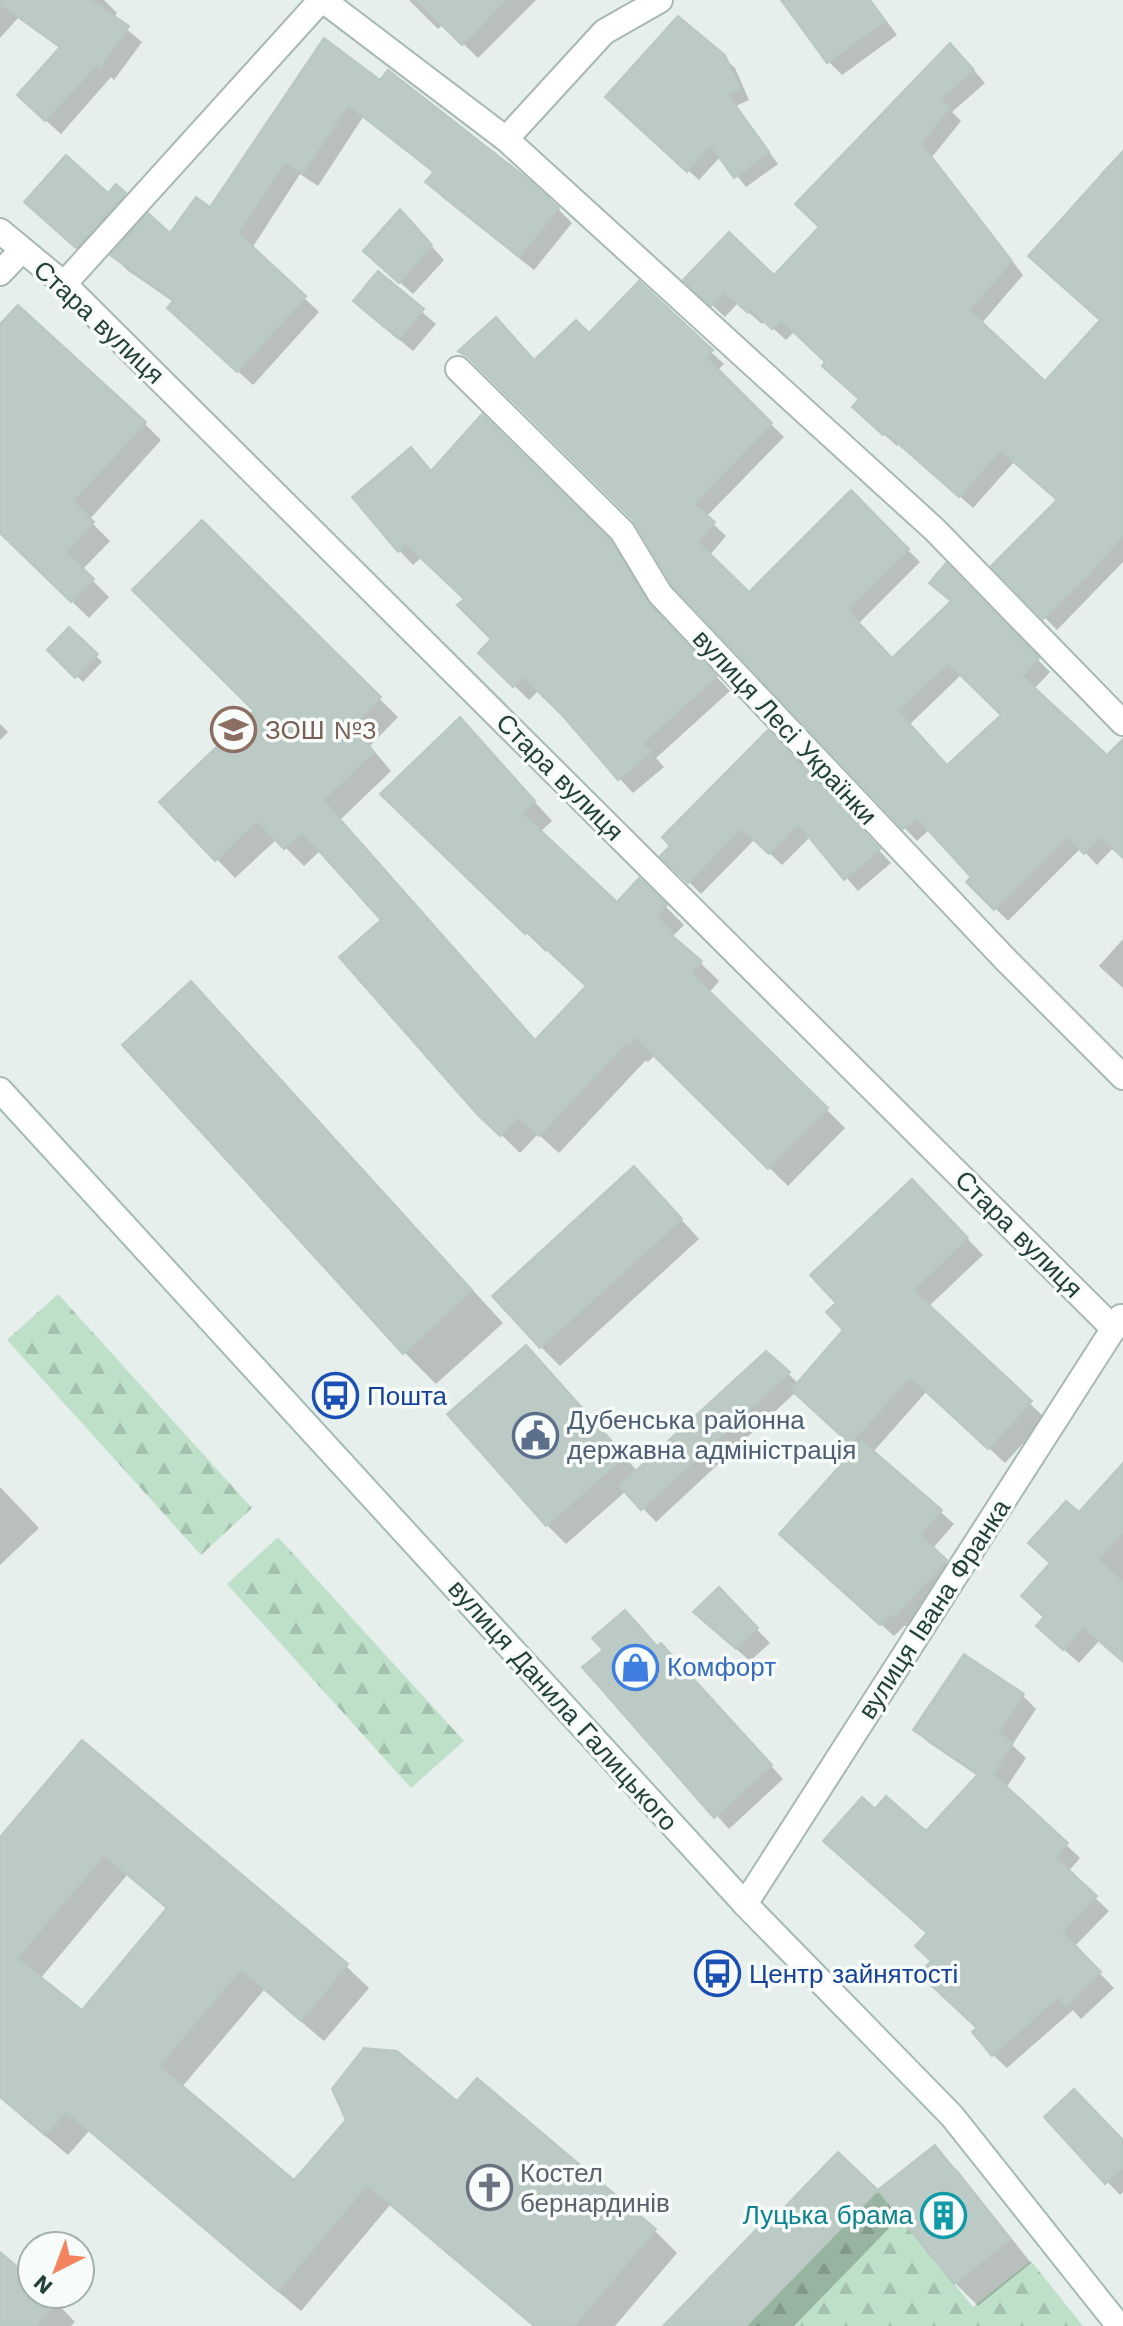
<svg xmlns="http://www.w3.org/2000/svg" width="1123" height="2326" font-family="'Work Sans',sans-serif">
	<defs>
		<pattern id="forest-firs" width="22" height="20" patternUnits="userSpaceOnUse" patternTransform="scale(2)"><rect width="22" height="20" fill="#bfe0c8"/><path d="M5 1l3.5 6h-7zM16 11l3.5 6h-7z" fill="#a4c1ad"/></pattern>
	</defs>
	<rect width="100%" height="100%" fill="#e6efeb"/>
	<g fill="url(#forest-firs)">
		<polygon points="58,1294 252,1508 201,1555 7,1340"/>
		<polygon points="278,1537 464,1741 411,1788 227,1584"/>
		<polygon points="878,2190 973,2307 1031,2261 1083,2326 746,2326"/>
	</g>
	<g fill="#0003" fill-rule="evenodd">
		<polygon points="0,0 104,0 117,13 113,18 142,42 114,80 111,77 61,134 33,109 61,49 18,18 0,38"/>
		<polygon points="409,0 536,0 478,58 443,24 438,29"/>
		<polygon points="783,0 871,0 897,35 842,75 829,62"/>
		<polygon points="324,41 558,209 572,223 534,270 442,197 428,182 435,174 363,117 318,186 300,174 252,248 319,312 253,385 184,322 175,303 127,270 113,255 170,236 211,210"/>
		<polygon points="723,57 735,68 749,100 736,106 778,164 746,187 721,156 699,180 618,107"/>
		<polygon points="963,58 985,83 952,112 961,121 932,157 1023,275 981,324 1045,384 1102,321 1103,177 1100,174 1123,151 1123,562 1057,630 994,566 1059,501 1014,462 973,508 899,443 897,446 867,419 861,400 828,362 795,331 786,340 765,321 762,324 738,303 725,317 698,292 774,278 822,228"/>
		<polygon points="116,187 137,208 90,260 40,214 108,196"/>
		<polygon points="413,225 444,260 413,294 378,263"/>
		<polygon points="378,274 436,324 413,351 368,314"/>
		<polygon points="0,327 144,423 161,440 89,520 110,541 82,570 109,597 89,618 1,532 0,533"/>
		<path d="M589,336L711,352L724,364L717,371L784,437L706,517L726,536L709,556L749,595L851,493L920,562L858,624L892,660L953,603L932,583L946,566L1050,672L1034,689L1107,758L1123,769V857L1113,848L1097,865L1081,848L1008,921L969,882L974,877L930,829L917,841L674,584L634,519L461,351L534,362ZM962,674L1004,716L947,767L909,725Z"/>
		<polygon points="482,417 624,557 663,621 730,691 656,758 664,767 633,793 539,690 529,700 481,653 494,639 466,599 422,557 413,565 399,550 433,473"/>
		<polygon points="202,523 398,717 370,746 391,771 340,820 536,1042 588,986 548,949 546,952 383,794 478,739 552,821 540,832 617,905 640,881 684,925 673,936 719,981 709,993 845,1128 788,1186 655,1055 648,1062 646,1060 559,1153 538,1134 520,1153 477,1111 384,921 321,850 304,866 277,839 235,878 162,802 257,711"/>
		<polygon points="69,630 102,662 83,682 50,650"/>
		<polygon points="0,724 8,732 0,740"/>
		<polygon points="780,745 891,863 858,891 811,836 782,865 755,839 701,894 663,856"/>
		<polygon points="1123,939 1123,988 1099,966"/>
		<polygon points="191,984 503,1323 436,1384 404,1352"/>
		<polygon points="653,1188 699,1239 560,1366 541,1347"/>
		<polygon points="928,1198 983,1255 928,1307 1046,1419 1005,1463 927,1391 873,1452 954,1524 932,1549 959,1574 908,1629 905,1625 894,1636 794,1546 857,1449 796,1392 656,1522 626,1491 566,1544 547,1525 545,1367 638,1472 766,1353 799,1384 845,1330"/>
		<polygon points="1123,1480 1123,1661 1099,1641 1079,1663 1053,1640 1046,1618 1052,1564 1079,1515"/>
		<polygon points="0,1487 39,1528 0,1565"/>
		<polygon points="732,1603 770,1643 750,1661 709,1625"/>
		<polygon points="658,1648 674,1658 783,1779 729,1829 585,1668 605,1650"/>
		<polygon points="1022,1695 1036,1709 1012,1745 1026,1758 1006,1788 1080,1858 1068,1872 1109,1911 1074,1947 1114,1988 1081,2019 1073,2010 1007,2068 993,2055 979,2028 933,1962 929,1934 875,1812 926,1834 978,1776 929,1743 915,1730"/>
		<path d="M82,1742L346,1966L369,1988L324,2041L264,1990L182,2087L295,2183L348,2120L457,2104L477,2080L655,2231L677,2253L615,2326H533L390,2205L301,2311L89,2131L68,2155L0,2098V1840ZM127,1875L168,1910L82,2013L40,1979Z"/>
		<polygon points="1047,2118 1123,2142 1123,2192 1120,2195"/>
		<polygon points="935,2148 958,2171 1031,2263 978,2306 955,2283 901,2216 794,2326 666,2326 839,2155 878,2193"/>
		<polygon points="0,2255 32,2282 32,2294 46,2294 56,2302 75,2322 71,2326 0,2326"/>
	</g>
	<g fill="#bbcac4" stroke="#b8c9c2" stroke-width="2" fill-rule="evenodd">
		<polygon points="0,0 91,0 129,26 100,67 96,65 45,121 17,95 60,47 0,4"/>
		<polygon points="416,0 506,0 462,45"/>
		<polygon points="781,0 870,0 885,21 827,63"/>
		<polygon points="678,16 725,55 740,89 728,95 769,152 734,178 710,145 687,172 605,97"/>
		<polygon points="324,38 380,80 388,70 529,180 559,208 519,257 425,182 434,172 348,105 303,173 285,162 238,233 306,296 237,372 167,308 174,300 110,255 148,213 170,233 196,197 210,207"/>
		<polygon points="950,43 974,70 940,99 950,107 921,143 1012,261 969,310 1045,381 1100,320 1028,256 1123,151 1123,535 1089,574 1043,619 991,566 1057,500 1000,450 959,497 885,432 883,435 852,407 859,399 822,366 825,362 781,320 772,329 751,310 748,313 724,292 711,306 683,280 729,232 774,275 819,227 795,204"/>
		<polygon points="66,155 108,193 116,184 126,193 76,248 24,202"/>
		<polygon points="400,209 432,245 399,283 363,251"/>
		<polygon points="378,271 424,309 399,339 353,301"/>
		<path d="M639,281L713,350L706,357L772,423L694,504L715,522L698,542L749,592L851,490L909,549L847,610L892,658L951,601L929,583L946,563L1039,658L1022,676L1107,755L1123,739V858L1100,837L1084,854L1067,837L994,910L966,882L971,877L917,818L903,829L672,585L633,520L469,358L458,351L496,317L534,360L576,320L589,333ZM948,663L1001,715L947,765L898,711Z"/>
		<polygon points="18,305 146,422 73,501 94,522 66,552 94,579 71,602 0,533 0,324"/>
		<polygon points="482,414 610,540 649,604 717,676 643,743 651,752 618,780 562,715 523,677 513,687 478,653 491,639 457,605 464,599 406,544 398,552 352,497 411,447 431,471"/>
		<polygon points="202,520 381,697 352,726 374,752 323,800 535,1040 586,986 528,932 525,934 380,794 460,717 535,801 522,813 617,902 639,878 667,905 656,916 672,932 670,934 702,961 691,973 828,1108 768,1169 635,1037 628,1045 626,1043 539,1136 518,1117 500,1136 476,1113 339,957 381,920 302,832 284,849 257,821 215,861 159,802 254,711 132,590"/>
		<polygon points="69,627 98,654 75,678 47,650"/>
		<polygon points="768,730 880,849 844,880 798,824 769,854 741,828 688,883 660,856 670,846 662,837"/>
		<polygon points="191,981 472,1290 403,1354 122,1045"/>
		<polygon points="634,1166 682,1219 540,1348 492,1296"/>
		<polygon points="912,1179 968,1238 913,1290 1032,1401 988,1449 910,1377 850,1444 791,1390 843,1330 826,1312 836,1303 810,1275"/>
		<polygon points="526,1345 625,1456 546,1526 447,1414"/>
		<polygon points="766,1351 790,1372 641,1510 619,1486"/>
		<polygon points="862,1441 942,1510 920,1535 947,1560 894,1617 890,1614 880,1625 779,1534"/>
		<polygon points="1123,1463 1123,1532 1098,1560 1123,1582 1123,1662 1083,1627 1063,1650 1036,1626 1044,1617 1021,1596 1050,1563 1028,1543 1066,1501 1079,1512"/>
		<polygon points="719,1587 758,1628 736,1649 693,1612"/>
		<polygon points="625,1610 657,1646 661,1643 772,1765 714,1818 582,1667 603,1650 592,1638"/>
		<polygon points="964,1654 1024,1694 998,1732 1013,1743 993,1774 1068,1843 1055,1857 1097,1896 1062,1932 1101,1972 1066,2006 1058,1997 992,2056 972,2032 977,2028 919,1974 931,1961 915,1946 927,1933 823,1841 862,1797 875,1809 886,1796 926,1831 978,1774 913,1730"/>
		<path d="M82,1740L348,1964L301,2021L241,1969L159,2066L294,2180L346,2120L332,2089L364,2048L397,2051L457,2101L477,2078L656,2229L574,2326H534L367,2185L278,2291L66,2111L45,2135L0,2097V1837ZM104,1855L167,1908L82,2010L17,1958Z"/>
		<polygon points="1074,2089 1123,2140 1123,2167 1105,2184 1044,2117"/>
		<polygon points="935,2145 1010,2239 954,2284 878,2190"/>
		<polygon points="838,2152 878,2190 746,2326 663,2326 776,2209 779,2213"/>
		<polygon points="0,2252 32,2279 32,2294 49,2294 58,2301 36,2326 0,2326"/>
	</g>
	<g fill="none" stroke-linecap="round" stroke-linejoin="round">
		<defs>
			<g id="minor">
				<polyline points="323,0 506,139 935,530 1123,723"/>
				<polyline points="506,139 604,32 660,0"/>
				<polyline points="0,231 64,284 1114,1329"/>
				<polyline points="0,273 22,250"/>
				<polyline points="64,284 321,0"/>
				<polyline points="458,369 622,531 660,594 1005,959 1123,1077"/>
				<polyline points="745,1904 1121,1317"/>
			</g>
			<polyline id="secondary" points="0,1090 745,1904 952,2116 1119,2326"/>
		</defs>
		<use href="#minor" stroke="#a8b8b2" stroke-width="28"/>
		<use href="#secondary" stroke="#a4bbb3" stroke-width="28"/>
		<use href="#minor" stroke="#fff" stroke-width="24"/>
		<use href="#secondary" stroke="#fff" stroke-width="24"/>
	</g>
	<defs>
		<symbol id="school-ring" viewBox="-11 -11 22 22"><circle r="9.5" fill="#f7fbf9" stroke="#8d6e63" stroke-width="1.5"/><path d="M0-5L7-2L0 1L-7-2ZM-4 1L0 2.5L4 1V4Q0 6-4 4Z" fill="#8d6e63"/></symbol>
		<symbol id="bus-ring" viewBox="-11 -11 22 22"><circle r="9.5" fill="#f7fbf9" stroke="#1a4fb4" stroke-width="1.5"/><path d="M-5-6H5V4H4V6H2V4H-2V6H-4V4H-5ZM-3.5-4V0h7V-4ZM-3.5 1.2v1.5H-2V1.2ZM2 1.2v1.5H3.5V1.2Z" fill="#1a4fb4"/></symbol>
		<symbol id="civic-ring" viewBox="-11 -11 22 22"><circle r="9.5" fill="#f7fbf9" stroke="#5c6f8a" stroke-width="1.5"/><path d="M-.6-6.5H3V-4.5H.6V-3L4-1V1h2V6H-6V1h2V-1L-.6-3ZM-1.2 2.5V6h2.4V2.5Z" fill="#5c6f8a"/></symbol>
		<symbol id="shop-ring" viewBox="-11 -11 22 22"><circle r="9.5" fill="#f7fbf9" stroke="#3f7fe0" stroke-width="1.5"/><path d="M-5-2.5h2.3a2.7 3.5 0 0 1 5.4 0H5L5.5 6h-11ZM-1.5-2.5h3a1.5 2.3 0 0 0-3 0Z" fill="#3f7fe0"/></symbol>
		<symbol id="church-ring" viewBox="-11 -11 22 22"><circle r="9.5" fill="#f7fbf9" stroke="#6b7280" stroke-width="1.5"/><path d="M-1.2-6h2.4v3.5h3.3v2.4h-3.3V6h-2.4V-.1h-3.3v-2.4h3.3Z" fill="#6b7280"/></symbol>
		<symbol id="building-ring" viewBox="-11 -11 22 22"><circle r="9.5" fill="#f7fbf9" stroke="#0f9aa8" stroke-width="1.5"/><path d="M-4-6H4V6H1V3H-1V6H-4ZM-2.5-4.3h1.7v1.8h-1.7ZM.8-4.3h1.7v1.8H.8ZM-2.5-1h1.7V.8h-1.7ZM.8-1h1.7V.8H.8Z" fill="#0f9aa8"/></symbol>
	</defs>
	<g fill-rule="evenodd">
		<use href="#school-ring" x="208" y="704" width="51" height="51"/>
		<use href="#bus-ring" x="310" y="1370" width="51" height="51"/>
		<use href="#civic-ring" x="510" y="1410" width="51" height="51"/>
		<use href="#shop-ring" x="610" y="1642" width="51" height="51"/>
		<use href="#bus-ring" x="692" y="1948" width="51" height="51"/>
		<use href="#church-ring" x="464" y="2162" width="51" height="51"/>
		<use href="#building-ring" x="918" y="2190" width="51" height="51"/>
	</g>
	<g text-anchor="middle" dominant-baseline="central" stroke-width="7" stroke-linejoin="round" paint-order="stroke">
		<g font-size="26" fill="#24423a" stroke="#f7fbf9">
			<text transform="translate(99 322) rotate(43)">Стара вулиця</text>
			<text transform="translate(785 727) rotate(47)">вулиця Лесі Українки</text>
			<text transform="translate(560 777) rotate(45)">Стара вулиця</text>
			<text transform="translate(1019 1234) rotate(45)">Стара вулиця</text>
			<text transform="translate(934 1609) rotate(-57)">вулиця Івана Франка</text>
			<text transform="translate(563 1705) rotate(48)">вулиця Данила Галицького</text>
		</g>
		<g font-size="26" fill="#785e54" stroke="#f7fbf9" text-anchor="start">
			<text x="265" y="730">ЗОШ №3</text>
		</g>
		<g font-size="26" fill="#164399" stroke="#f7fbf9" text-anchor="start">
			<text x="367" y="1396">Пошта</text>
			<text x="749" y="1974">Центр зайнятості</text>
		</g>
		<g font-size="26" fill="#4e5e75" stroke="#f7fbf9" text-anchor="start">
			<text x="567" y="1420">Дубенська районна<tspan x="567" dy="30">державна адміністрація</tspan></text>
		</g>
		<g font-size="26" fill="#366cbe" stroke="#f7fbf9" text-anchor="start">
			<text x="667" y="1667">Комфорт</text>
		</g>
		<g font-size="26" fill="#5b616d" stroke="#f7fbf9" text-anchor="start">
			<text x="520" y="2173">Костел<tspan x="520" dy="30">бернардинів</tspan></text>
		</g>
		<g font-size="26" fill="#0d838f" stroke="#f7fbf9" text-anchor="end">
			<text x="913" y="2215">Луцька брама</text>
		</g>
	</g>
	<g transform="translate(56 2270) rotate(222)"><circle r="38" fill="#f7fbf9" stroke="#a3b1ad" stroke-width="2"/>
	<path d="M0-6L14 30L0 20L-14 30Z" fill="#f4845f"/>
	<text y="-12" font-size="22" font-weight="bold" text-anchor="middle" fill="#24423a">N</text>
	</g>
</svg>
